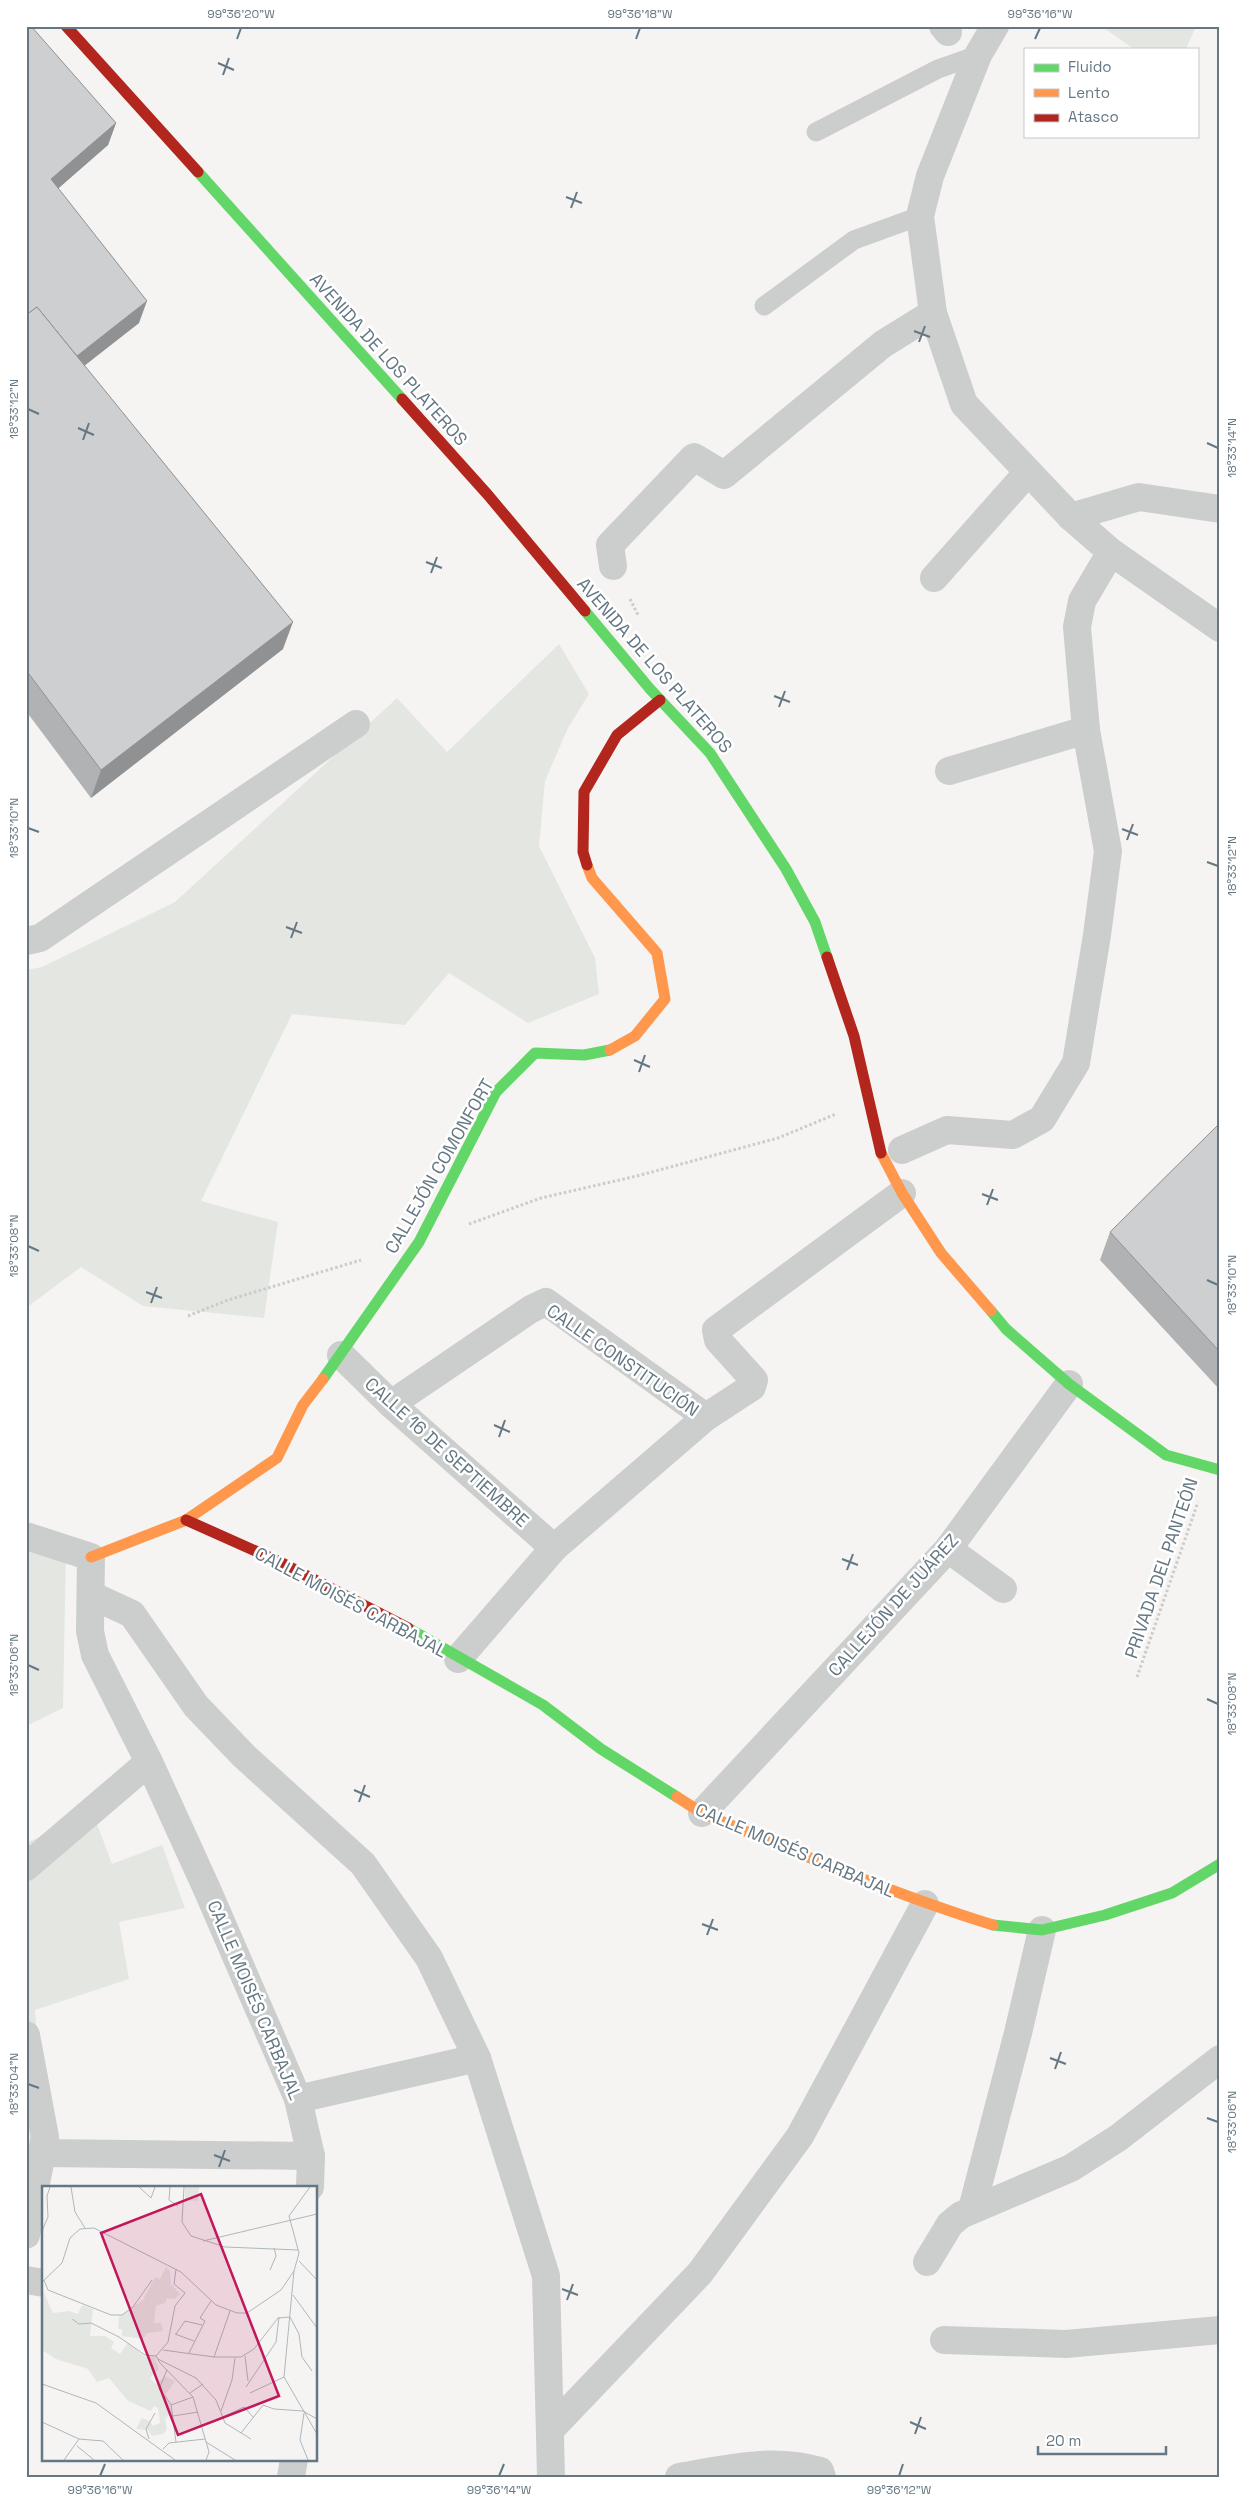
<svg xmlns="http://www.w3.org/2000/svg" width="1246" height="2503" font-family="'Space Grotesk',sans-serif">
	<rect width="100%" height="100%" fill="#f5f4f3"/>
	<g fill="#e4e7e1">
		<polygon points="1101,26 1196,26 1186,49 1134,49"/>
		<polygon points="559,644 589,694 568,728 545,781 539,846 595,958 599,994 528,1023 449,973 405,1025 292,1014 201,1201 278,1222 264,1318 143,1306 81,1267 26,1308 26,970 42,967 175,902 397,698 447,752"/>
		<polygon points="26,1542 66,1551 63,1708 26,1726"/>
		<polygon points="93,1813 112,1864 162,1845 185,1908 119,1922 129,1979 35,2010 46,2131 26,2229 26,1843"/>
	</g>
	<g fill="none" stroke-linecap="round" stroke-linejoin="round">
		<g stroke="#cacbcb" stroke-width="3" stroke-dasharray="2.5 2.5" stroke-linecap="butt">
			<polyline points="630,599 638,615"/>
			<polyline points="469,1224 541,1198 637,1176 778,1138 836,1114"/>
			<polyline points="188,1316 228,1300 361,1260"/>
			<polyline points="1137,1677 1198,1502"/>
		</g>
		<g stroke="#cccece" stroke-width="19">
			<polyline points="816,132 938,69 978,55"/>
			<polyline points="764,306 854,240 920,216"/>
		</g>
		<g stroke="#cccece" stroke-width="28">
			<polyline points="943,26 948,32"/>
			<polyline points="995,26 978,55 930,176 920,216 933,313 964,404 1071,517 1111,552 1220,628"/>
			<polyline points="1071,517 1139,497 1220,509"/>
			<polyline points="613,566 610,545 694,457 724,475 883,344 933,313"/>
			<polyline points="934,578 1028,472"/>
			<polyline points="949,771 1086,730"/>
			<polyline points="26,941 40,938 356,724"/>
			<polyline points="902,1150 947,1130 1013,1135 1042,1119 1076,1063 1097,935 1108,851 1086,730 1077,627 1082,601 1111,552"/>
			<polyline points="341,1355 391,1404 554,1548"/>
			<polyline points="391,1404 531,1309 546,1302 706,1417"/>
			<polyline points="26,1536 91,1557 90,1631 95,1655 149,1762 206,1887 298,2099 311,2156 310,2187"/>
			<polyline points="948,1549 1003,1589"/>
			<polyline points="91,1595 132,1614 196,1706 244,1756 363,1864 429,1958 477,2058 546,2276 551,2477"/>
			<polyline points="458,1659 554,1548 706,1417 752,1387 754,1380 718,1340 716,1330 902,1193"/>
			<polyline points="702,1813 948,1549 1069,1384"/>
			<polyline points="26,1867 149,1762"/>
			<polyline points="26,2035 45,2137 26,2235"/>
			<polyline points="298,2099 477,2058"/>
			<polyline points="42,2153 311,2156"/>
			<polyline points="972,2209 1018,2033 1042,1930"/>
			<polyline points="927,2262 950,2224 961,2215 1071,2168 1118,2138 1220,2059"/>
			<polyline points="26,2280 44,2283"/>
			<polyline points="944,2340 1066,2344 1220,2330"/>
			<polyline points="551,2429 700,2273 800,2136 925,1904"/>
			<polyline points="291,2477 294,2459"/>
			<path d="M679,2477C727,2469 772,2457 820,2471L822,2477"/>
		</g>
		<g stroke="#63d668" stroke-width="11">
			<polyline points="198,172 402,399"/>
			<polyline points="585,611 650,689 710,753 786,869 815,922 827,957"/>
			<polyline points="991,1311 1006,1329 1069,1384 1166,1455 1220,1470"/>
			<polyline points="323,1379 419,1242 496,1092 535,1053 584,1055 610,1050"/>
			<polyline points="408,1628 543,1705 601,1749 677,1797"/>
			<polyline points="993,1925 1042,1930 1105,1915 1172,1893 1220,1864"/>
		</g>
		<g stroke="#ff974d" stroke-width="11">
			<polyline points="587,865 592,878 657,953 665,999 635,1036 610,1050"/>
			<polyline points="881,1153 902,1193 941,1253 991,1311"/>
			<polyline points="91,1557 186,1520 277,1458 303,1405 323,1379"/>
			<path d="M677,1797L702,1813C798,1853 893,1894 993,1925"/>
		</g>
		<g stroke="#b3261e" stroke-width="11">
			<polyline points="66,26 198,172"/>
			<polyline points="402,399 488,495 585,611"/>
			<polyline points="587,865 583,852 584,792 617,735 660,700"/>
			<polyline points="827,957 854,1036 881,1153"/>
			<polyline points="186,1520 278,1561 408,1628"/>
		</g>
	</g>
	<g fill="#b1b2b3">
		<polygon points="26,26 116,123 108,145 58,188 139,323 84,365 283,649 91,798 26,711"/>
		<polygon points="1220,1123 1220,1390 1100,1260 1110,1232"/>
	</g>
	<g fill="#909192">
		<polygon points="116,123 108,145 44,201 51,179"/>
		<polygon points="147,301 139,323 65,381 73,359"/>
		<polygon points="293,622 283,649 91,798 101,770"/>
	</g>
	<g fill="#cecfd0" stroke="#909192">
		<polygon points="26,26 31,26 116,123 51,179 147,301 77,356 37,307 26,315"/>
		<polygon points="37,307 293,622 101,770 26,670 26,315"/>
		<polygon points="1220,1123 1220,1352 1110,1232"/>
	</g>
	<path fill="none" stroke="#647783" stroke-width="2" d="M237,39L241,28M636,39L640,28M1035,39L1040,28M218,63L234,70M223,75L229,58M566,197L582,203M571,208L577,192M914,331L930,337M919,342L925,326M28,409L39,414M78,428L94,435M83,440L89,423M1207,443L1218,448M426,562L442,568M431,573L437,557M774,696L790,702M779,707L785,691M28,828L39,832M1122,829L1138,835M1127,840L1133,824M1207,862L1218,866M286,927L302,933M291,938L297,922M634,1060L650,1067M639,1072L645,1055M982,1194L998,1200M987,1205L993,1189M28,1246L39,1251M1207,1280L1218,1285M146,1292L162,1298M151,1303L157,1287M494,1425L510,1432M499,1437L505,1420M842,1559L858,1565M847,1570L853,1554M28,1665L39,1670M1207,1699L1218,1704M354,1790L370,1797M359,1802L365,1785M702,1924L718,1930M707,1935L713,1919M1050,2058L1066,2064M1055,2069L1061,2052M28,2084L39,2088M1207,2118L1218,2122M214,2155L230,2161M219,2167L225,2150M562,2289L578,2295M567,2300L573,2284M910,2422L926,2429M915,2434L921,2417M100,2476L105,2464M499,2476L504,2464M899,2476L903,2464"/>
	<g text-anchor="middle" dominant-baseline="central" stroke-width="5" stroke-linejoin="round" paint-order="stroke">
		<g font-size="18" fill="#647783" stroke="#fff">
			<text transform="translate(389 359) rotate(48)">AVENIDA DE LOS PLATEROS</text>
			<text transform="translate(655 665) rotate(49)">AVENIDA DE LOS PLATEROS</text>
			<text transform="translate(439 1166) rotate(-60)">CALLEJÓN COMONFORT</text>
			<text transform="translate(623 1360) rotate(35)">CALLE CONSTITUCIÓN</text>
			<text transform="translate(447 1452) rotate(42)">CALLE 16 DE SEPTIEMBRE</text>
			<text transform="translate(1161 1568) rotate(-71)">PRIVADA DEL PANTEÓN</text>
			<text transform="translate(351 1602) rotate(28)">CALLE MOISÉS CARBAJAL</text>
			<text transform="translate(893 1605) rotate(-48)">CALLEJÓN DE JUÁREZ</text>
			<text transform="translate(795 1850) rotate(23)">CALLE MOISÉS CARBAJAL</text>
			<text transform="translate(255 2000) rotate(67)">CALLE MOISÉS CARBAJAL</text>
		</g>
	</g>
	<g transform="translate(42 2186)">
		<rect width="275" height="275" fill="#f5f4f3"/>
		<path d="M143,1H157L156,15L143,14ZM124,81L128,85L129,98L138,108L133,113L125,112L123,117L114,120L112,137H119L121,145L105,147L101,153L80,150V143H76L77,131L101,114L113,91L118,93ZM0,103L11,127L27,125L36,128L40,119L51,123L48,150H63L72,156L69,162L78,168L86,157L103,171L112,170L117,183L108,192L114,198L123,190L133,195L124,208L130,226L123,233L125,243L121,248L110,250L106,244L94,243L100,232L108,235L111,240L118,237L116,222L112,220L109,225L86,215L67,192L55,196L46,183L14,173L0,164Z" fill="#e4e7e1"/>
		<path fill="none" stroke="#aeb7bc" stroke-width="1" d="M29,1L33,26L43,42M97,1L109,12L113,1M128,1L127,14L136,20M142,1L140,36L149,50L183,61L256,64M0,45L6,31L5,10L8,1M161,55L275,28M257,75L275,94M228,84L234,70L232,62M252,85L242,191L275,248M2,94L6,104L69,129H80L91,121L110,94M0,96L20,77L28,52L38,43L52,42L139,86L174,119L195,127H205L239,104L252,85L257,67L247,30L268,1M251,109L275,142M30,133L37,138L49,137L77,151L103,169L114,170M133,148L152,155M134,148L143,135L160,139M121,164L172,171H199L212,163L236,132L248,131L257,148L260,171L270,185M147,167L163,135L158,132L169,115M114,170L118,177L151,211L167,266L164,274M114,170L126,156L133,120L143,107L132,98L134,83M203,170L206,195M172,171L188,125M116,173L154,192L174,214L183,237L209,253M125,184L117,203L129,218L134,256M0,198L54,217L133,274M204,201L234,156L237,131M148,207L161,198M208,207L242,191M129,219L151,211M179,225L190,194L193,172M261,225L275,233M262,227L258,254L266,274M131,230L156,226M181,231L202,221L211,231M0,236L37,253L61,255L81,274M199,247L221,219L232,223L261,225M107,253L104,243L113,227M164,256L193,274M35,260L52,274M121,263L127,257L163,253M22,274L37,253"/>
		<path fill="#c2185b" fill-opacity="0.15" stroke="#c2185b" stroke-width="2.5" d="M159,8L237,210L136,249L59,47Z"/>
		<rect width="275" height="275" fill="none" stroke="#647783" stroke-width="2.5"/>
	</g>
	<rect width="1246" height="2503" fill="none" stroke="#ffffff" stroke-width="55"/>
	<rect x="1024" y="48" width="175" height="90" fill="#ffffff" stroke="#c1c9cd"/>
	<rect x="1034" y="64" width="25" height="8" fill="#63d668" stroke="#c1c9cd"/>
	<text x="1068" y="72" font-size="15" fill="#647783">Fluido</text>
	<rect x="1034" y="89" width="25" height="8" fill="#ff974d" stroke="#c1c9cd"/>
	<text x="1068" y="98" font-size="15" fill="#647783">Lento</text>
	<rect x="1034" y="114" width="25" height="8" fill="#b3261e" stroke="#c1c9cd"/>
	<text x="1068" y="122" font-size="15" fill="#647783">Atasco</text>
	<path d="M1038 2446v8h128v-8" fill="none" stroke="#647783" stroke-width="2.5"/>
	<text x="1046" y="2446" font-size="15" fill="#647783" stroke="#ffffff" stroke-width="4" paint-order="stroke">20 m</text>
	<rect x="28" y="28" width="1190" height="2448" fill="none" stroke="#647783" stroke-width="2"/>
	<g font-size="12" text-anchor="middle" fill="#647783">
		<text x="241" y="18">99°36'20"W</text>
		<text x="640" y="18">99°36'18"W</text>
		<text x="1040" y="18">99°36'16"W</text>
		<text transform="translate(14 409) rotate(-90)" y="4">18°33'12"N</text>
		<text transform="translate(1232 448) rotate(-90)" y="4">18°33'14"N</text>
		<text transform="translate(14 828) rotate(-90)" y="4">18°33'10"N</text>
		<text transform="translate(1232 866) rotate(-90)" y="4">18°33'12"N</text>
		<text transform="translate(14 1246) rotate(-90)" y="4">18°33'08"N</text>
		<text transform="translate(1232 1285) rotate(-90)" y="4">18°33'10"N</text>
		<text transform="translate(14 1665) rotate(-90)" y="4">18°33'06"N</text>
		<text transform="translate(1232 1704) rotate(-90)" y="4">18°33'08"N</text>
		<text transform="translate(14 2084) rotate(-90)" y="4">18°33'04"N</text>
		<text transform="translate(1232 2122) rotate(-90)" y="4">18°33'06"N</text>
		<text x="100" y="2494">99°36'16"W</text>
		<text x="499" y="2494">99°36'14"W</text>
		<text x="899" y="2494">99°36'12"W</text>
	</g>
</svg>
